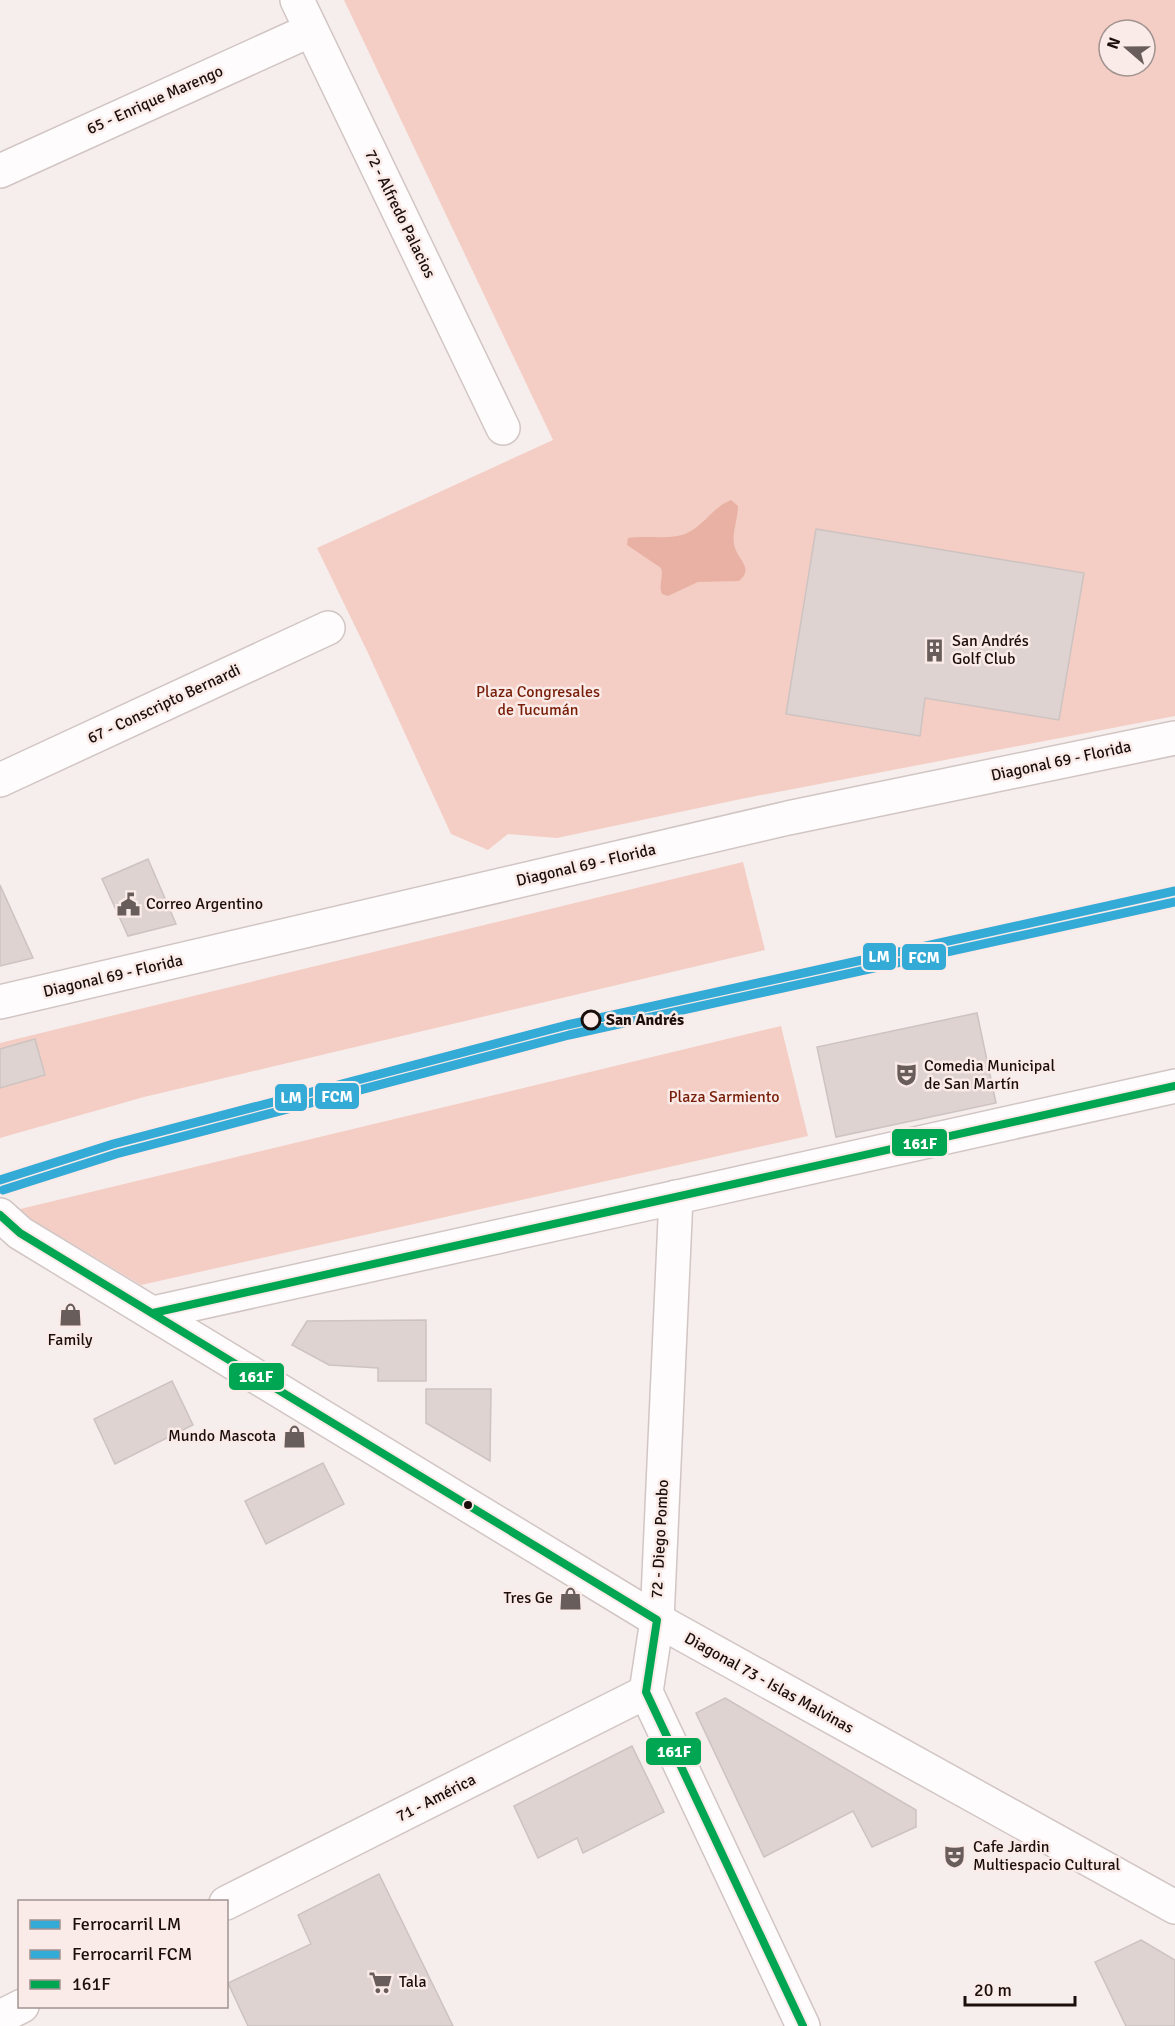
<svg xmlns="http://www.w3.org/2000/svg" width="1175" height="2026" font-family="Signika,sans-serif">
	<rect width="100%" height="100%" fill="#f6eeec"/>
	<g fill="#f4cec5" fill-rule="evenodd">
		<path d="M344,0H1175V716L741,799L557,838L508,834L488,850L451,834L368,653L317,548L553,440ZM1109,30H1145V66H1109Z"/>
		<polygon points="743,862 765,950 144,1097 0,1138 0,1043"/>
		<polygon points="781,1026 808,1136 141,1285 16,1210"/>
	</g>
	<path fill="#e9b1a3" d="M731,500L738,506C738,519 732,532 734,544C737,561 755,567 739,581L698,582L668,596L662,594C658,585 664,577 661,568L627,545L628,538C646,535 670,540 685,534C704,526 713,507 731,500Z"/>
	<g fill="#ded3d1" stroke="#cdc3c1" stroke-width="1.5">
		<polygon points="816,529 1084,573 1059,720 925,698 920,736 786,714"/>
		<polygon points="148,859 176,924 128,936 102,879"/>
		<polygon points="0,885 33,958 0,966"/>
		<polygon points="977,1013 996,1103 836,1137 817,1047"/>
		<polygon points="35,1039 45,1075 0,1088 0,1049"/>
		<polygon points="426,1320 426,1381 378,1381 378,1368 329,1365 292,1345 307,1321"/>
		<polygon points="172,1381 193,1425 115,1464 94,1419"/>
		<polygon points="426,1389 491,1389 490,1461 426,1423"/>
		<polygon points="323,1463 344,1504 266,1544 245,1501"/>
		<polygon points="725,1698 916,1810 916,1827 872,1847 853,1811 764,1857 696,1713"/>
		<polygon points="632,1746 664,1812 583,1853 577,1838 538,1858 514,1806"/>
		<polygon points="379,1874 453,2026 248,2026 228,1983 311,1944 298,1915"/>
		<polygon points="1141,1940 1175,1960 1175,2026 1126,2026 1095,1962"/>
	</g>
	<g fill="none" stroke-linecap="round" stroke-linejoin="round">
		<defs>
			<g id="minor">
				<polyline points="297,0 503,428"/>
				<polyline points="0,171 311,30"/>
				<polyline points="0,780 328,628"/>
				<path d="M153,1313C493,1237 835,1163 1175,1086"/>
				<polyline points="657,1620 676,1197"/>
				<polyline points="226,1903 646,1692"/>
				<polyline points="0,2017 22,2006"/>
			</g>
			<g id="tertiary">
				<polyline points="0,1002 788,818 1175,738"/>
				<polyline points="657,1620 646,1692 803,2026"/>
			</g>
			<polyline id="secondary" points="0,1215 20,1233 657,1620 1175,1907"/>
		</defs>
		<use href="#minor" stroke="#d1c6c4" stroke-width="36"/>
		<use href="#tertiary" stroke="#d1c6c4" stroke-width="36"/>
		<use href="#secondary" stroke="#d1c6c4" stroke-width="36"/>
		<use href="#minor" stroke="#fefcfc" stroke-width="33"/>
		<use href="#tertiary" stroke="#fefcfc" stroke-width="33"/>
		<use href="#secondary" stroke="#fefcfc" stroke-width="33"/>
		<defs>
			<g id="bus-1">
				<polyline points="0,1215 20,1233 657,1620 646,1692 803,2026"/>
				<polyline points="153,1313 1175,1086"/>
			</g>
		</defs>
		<use href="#bus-1" stroke="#faebe8" stroke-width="12"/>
		<use href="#bus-1" stroke="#00a651" stroke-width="8"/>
		<defs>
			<polyline id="rail-1" points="0,1180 113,1144 567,1025 1175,891"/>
			<polyline id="rail-2" points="3,1190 116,1154 569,1035 1175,902"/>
		</defs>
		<use href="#rail-1" stroke="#faebe8" stroke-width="14"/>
		<use href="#rail-2" stroke="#faebe8" stroke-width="14"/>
		<use href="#rail-1" stroke="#34aad6" stroke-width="9"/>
		<use href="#rail-2" stroke="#34aad6" stroke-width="9"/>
	</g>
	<defs>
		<symbol id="building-bare" viewBox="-9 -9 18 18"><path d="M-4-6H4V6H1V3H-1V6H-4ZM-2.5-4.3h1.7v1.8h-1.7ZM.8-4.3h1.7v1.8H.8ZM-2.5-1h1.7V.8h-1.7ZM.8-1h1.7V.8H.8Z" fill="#685d5a" stroke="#faebe8" stroke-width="2.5" paint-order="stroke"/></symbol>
		<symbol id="civic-bare" viewBox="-9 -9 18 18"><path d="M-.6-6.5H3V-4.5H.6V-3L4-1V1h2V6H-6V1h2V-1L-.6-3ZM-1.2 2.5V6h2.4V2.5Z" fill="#685d5a" stroke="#faebe8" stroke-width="2.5" paint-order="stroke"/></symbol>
		<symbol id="theatre-bare" viewBox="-9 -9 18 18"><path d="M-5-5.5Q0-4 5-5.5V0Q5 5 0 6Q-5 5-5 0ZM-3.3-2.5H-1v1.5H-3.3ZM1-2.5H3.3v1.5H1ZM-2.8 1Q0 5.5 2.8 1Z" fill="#685d5a" stroke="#faebe8" stroke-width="2.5" paint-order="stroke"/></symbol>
		<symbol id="shop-bare" viewBox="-9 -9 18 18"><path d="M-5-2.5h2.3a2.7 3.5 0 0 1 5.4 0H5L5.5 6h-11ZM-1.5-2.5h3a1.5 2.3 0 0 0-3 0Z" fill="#685d5a" stroke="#faebe8" stroke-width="2.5" paint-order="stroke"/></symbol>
		<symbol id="supermarket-bare" viewBox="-9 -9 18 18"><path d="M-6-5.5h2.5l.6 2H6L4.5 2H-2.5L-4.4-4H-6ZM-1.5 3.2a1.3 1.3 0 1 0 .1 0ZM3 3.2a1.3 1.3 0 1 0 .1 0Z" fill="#685d5a" stroke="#faebe8" stroke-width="2.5" paint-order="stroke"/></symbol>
	</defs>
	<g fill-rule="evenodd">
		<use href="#building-bare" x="918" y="634" width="33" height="33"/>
		<use href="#civic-bare" x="112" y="888" width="33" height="33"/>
		<use href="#theatre-bare" x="890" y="1058" width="33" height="33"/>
		<use href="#shop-bare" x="54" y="1298" width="33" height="33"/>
		<use href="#shop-bare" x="278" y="1420" width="33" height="33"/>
		<use href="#shop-bare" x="554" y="1582" width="33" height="33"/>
		<use href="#theatre-bare" x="938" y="1840" width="33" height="33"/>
		<use href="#supermarket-bare" x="364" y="1966" width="33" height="33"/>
	</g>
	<circle fill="#faebe8" stroke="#1b0f0c" stroke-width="3" cx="591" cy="1020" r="9"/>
	<circle fill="#1b0f0c" stroke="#faebe8" stroke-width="2" cx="468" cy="1505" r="5"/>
	<g text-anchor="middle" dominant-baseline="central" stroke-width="5" stroke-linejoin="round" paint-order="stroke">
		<g font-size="16" fill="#1b0f0c" stroke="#faebe8">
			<text transform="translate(155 100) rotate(-24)">65 - Enrique Marengo</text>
			<text transform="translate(400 214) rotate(64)">72 - Alfredo Palacios</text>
			<text transform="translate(164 704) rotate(-25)">67 - Conscripto Bernardi</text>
			<text transform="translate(1061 761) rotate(-12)">Diagonal 69 - Florida</text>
			<text transform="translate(586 865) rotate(-13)">Diagonal 69 - Florida</text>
			<text transform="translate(113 976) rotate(-13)">Diagonal 69 - Florida</text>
			<text transform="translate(660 1539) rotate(-87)">72 - Diego Pombo</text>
			<text transform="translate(769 1683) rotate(29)">Diagonal 73 - Islas Malvinas</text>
			<text transform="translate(436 1798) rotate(-27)">71 - América</text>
		</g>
		<g font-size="16" fill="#1b0f0c" stroke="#faebe8" text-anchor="start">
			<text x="952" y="641">San Andrés<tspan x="952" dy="18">Golf Club</tspan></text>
			<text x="146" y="904">Correo Argentino</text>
			<text x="924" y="1066">Comedia Municipal<tspan x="924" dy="18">de San Martín</tspan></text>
			<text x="70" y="1340" text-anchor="middle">Family</text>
			<text x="276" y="1436" text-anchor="end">Mundo Mascota</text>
			<text x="553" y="1598" text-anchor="end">Tres Ge</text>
			<text x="973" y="1847">Cafe Jardin<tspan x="973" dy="18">Multiespacio Cultural</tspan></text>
			<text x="399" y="1982">Tala</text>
		</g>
		<g font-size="16" fill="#781e08" stroke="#faebe8">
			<text x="538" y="692">Plaza Congresales<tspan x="538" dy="18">de Tucumán</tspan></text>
			<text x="724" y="1097">Plaza Sarmiento</text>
		</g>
		<g font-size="16" font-weight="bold" fill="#1b0f0c" stroke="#faebe8" text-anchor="start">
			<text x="606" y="1020">San Andrés</text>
		</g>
	</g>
	<g stroke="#faebe8" stroke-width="2">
		<rect x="862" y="942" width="35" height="29" rx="6" fill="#34aad6"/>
		<rect x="901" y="943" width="46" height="28" rx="6" fill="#34aad6"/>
		<rect x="314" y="1082" width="46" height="28" rx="6" fill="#34aad6"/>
		<rect x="274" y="1083" width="34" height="29" rx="6" fill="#34aad6"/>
		<rect x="891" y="1128" width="57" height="29" rx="6" fill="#00a651"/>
		<rect x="228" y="1362" width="57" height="29" rx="6" fill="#00a651"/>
		<rect x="645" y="1737" width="57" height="29" rx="6" fill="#00a651"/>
	</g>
	<g font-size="16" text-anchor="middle" font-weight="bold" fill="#fff">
		<text x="879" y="962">LM</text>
		<text x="924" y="963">FCM</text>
		<text x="337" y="1102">FCM</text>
		<text x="291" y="1103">LM</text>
		<text x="920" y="1149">161F</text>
		<text x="256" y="1382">161F</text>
		<text x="674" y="1757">161F</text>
	</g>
	<rect x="18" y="1900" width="210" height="108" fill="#faebe8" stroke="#a19390" stroke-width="1.5"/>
	<rect x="30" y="1920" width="30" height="9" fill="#34aad6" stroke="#a19390" stroke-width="1.5"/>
	<text x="72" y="1930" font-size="18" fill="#1b0f0c">Ferrocarril LM</text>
	<rect x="30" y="1950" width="30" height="9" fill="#34aad6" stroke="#a19390" stroke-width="1.5"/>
	<text x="72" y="1960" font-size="18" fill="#1b0f0c">Ferrocarril FCM</text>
	<rect x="30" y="1980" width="30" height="9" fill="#00a651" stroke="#a19390" stroke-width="1.5"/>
	<text x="72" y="1990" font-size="18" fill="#1b0f0c">161F</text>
	<g transform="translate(1127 48) rotate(290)"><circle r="28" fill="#faebe8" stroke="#a19390" stroke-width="1.5"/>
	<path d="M0-4.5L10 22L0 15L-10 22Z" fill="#685d5a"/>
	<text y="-9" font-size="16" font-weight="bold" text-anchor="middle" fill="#1b0f0c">N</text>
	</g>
	<path d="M965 1996v9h110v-9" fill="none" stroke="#1b0f0c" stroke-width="3"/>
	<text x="974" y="1996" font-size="18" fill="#1b0f0c" stroke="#faebe8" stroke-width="4.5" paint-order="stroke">20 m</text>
</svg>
